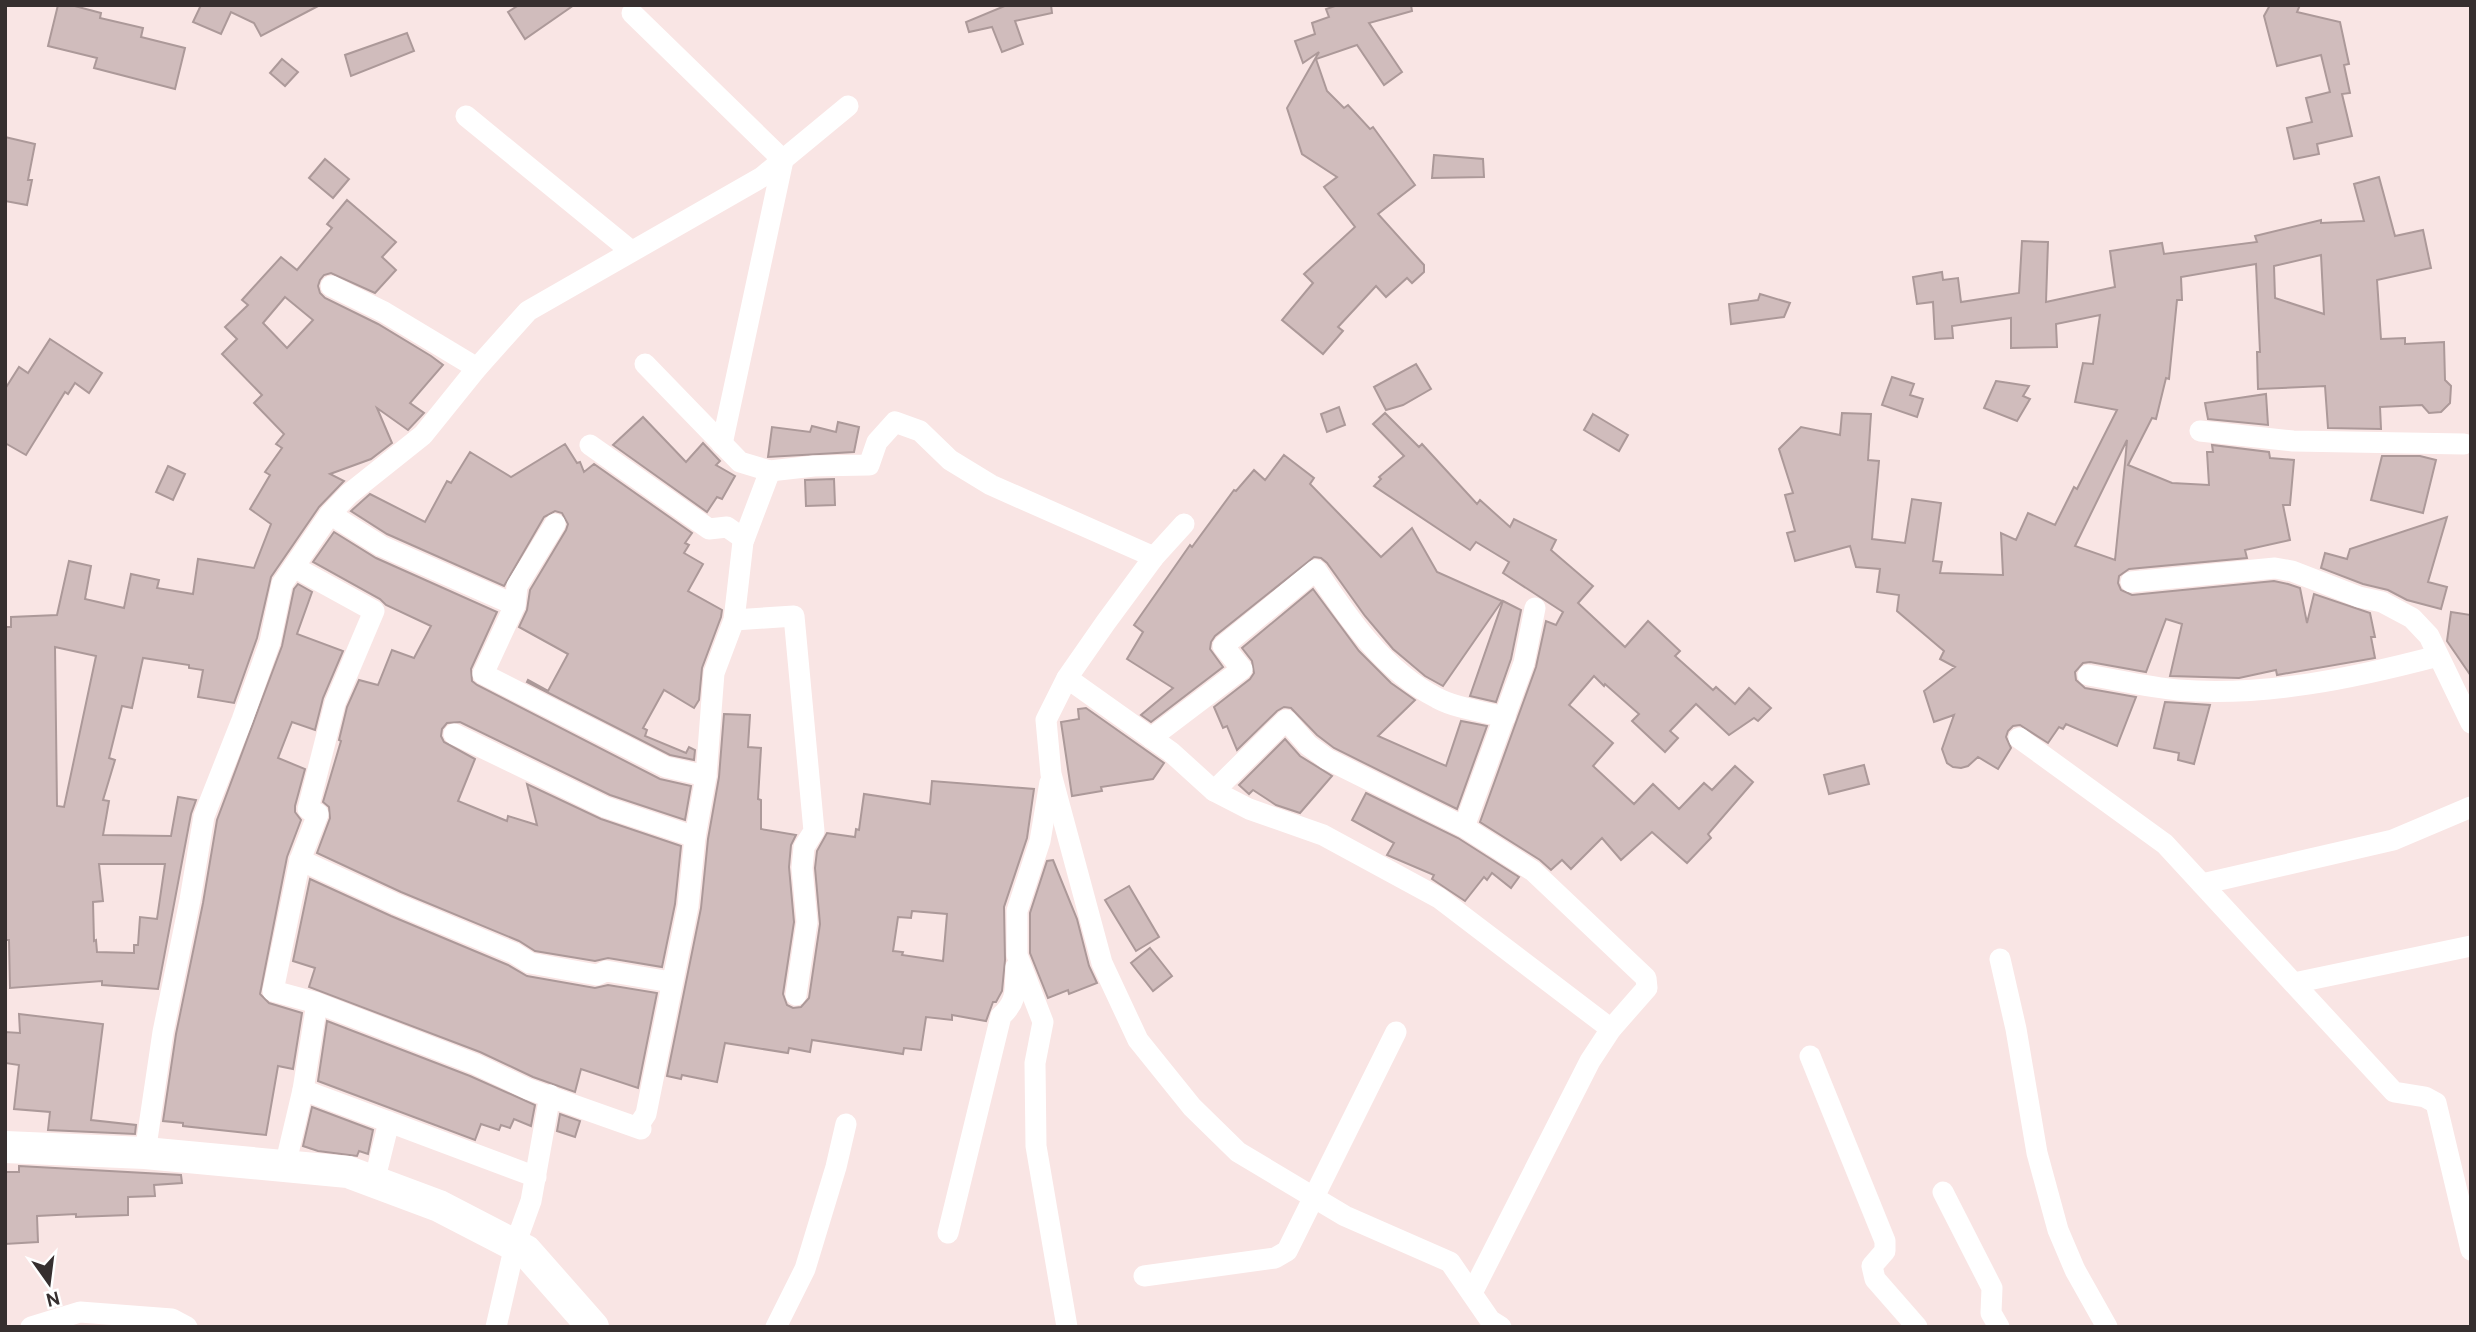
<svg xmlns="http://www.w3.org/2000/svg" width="2476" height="1332" font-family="Overpass,sans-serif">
	<rect width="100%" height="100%" fill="#f9e5e4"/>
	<g fill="#d0bcbc" stroke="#ac9999" stroke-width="2" fill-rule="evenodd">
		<polygon points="58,5 71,5 101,13 100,18 143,28 141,37 185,48 175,89 94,68 97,58 48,46"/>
		<polygon points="201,5 320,5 261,36 254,23 231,12 221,34 193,22"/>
		<polygon points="519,5 574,5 525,39 508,12"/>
		<polygon points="1007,5 1051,5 1052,13 1015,21 1023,44 1002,52 992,27 969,32 966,22"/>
		<polygon points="1338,5 1411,5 1412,11 1369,23 1402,72 1384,85 1357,45 1316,59 1327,91 1344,108 1348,105 1370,129 1373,127 1415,185 1378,214 1424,265 1424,272 1412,283 1407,278 1386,297 1376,286 1338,327 1343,331 1323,354 1282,320 1313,283 1304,274 1355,227 1324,187 1337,177 1302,154 1287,108 1319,52 1303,63 1295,41 1315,34 1312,23 1329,17 1326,9"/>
		<polygon points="2270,5 2300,5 2297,12 2340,22 2349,64 2344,65 2350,93 2342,94 2352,136 2317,144 2319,154 2294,159 2287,128 2312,122 2306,98 2330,92 2321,55 2277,66 2264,16"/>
		<polygon points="407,33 414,51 351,76 345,55"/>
		<polygon points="282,59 298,72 285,86 270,73"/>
		<polygon points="5,137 35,144 28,180 32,180 27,205 5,201"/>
		<polygon points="1434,155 1483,159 1484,177 1432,178"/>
		<polygon points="325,159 349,179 333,198 309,178"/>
		<path d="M2379,177L2395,236L2423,230L2431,268L2377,280L2381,339L2405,338V344L2444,342L2445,380L2451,386L2450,403L2441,412L2429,413L2422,405L2380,407L2381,429L2328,428L2325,386L2258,389L2257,352H2260L2256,264L2181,277L2182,300H2177L2169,379L2166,378L2156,419L2152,418L2128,465L2172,483L2209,485L2207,452H2213L2212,445L2269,452L2270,458L2294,460L2290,505H2283L2290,540L2245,550L2247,558L2129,569L2119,576L2118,583L2121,590L2132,595L2274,581L2288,584L2300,588L2307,623L2314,594L2370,613L2375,637H2371L2375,658L2277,675L2276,670L2239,678L2170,676L2182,624L2166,619L2146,672L2090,662L2083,663L2075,672L2076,680L2085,688L2136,697L2117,746L2066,724L2063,729L2059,727L2048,743L2020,725L2013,726L2008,731L2006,737L2011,748L1998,769L1978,757L1968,766L1961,768L1953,767L1947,763L1942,749L1954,715L1934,722L1924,691L1955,667L1940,659L1944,651L1897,611L1899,595L1877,592L1880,569L1856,567L1850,546L1795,561L1787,533L1795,531L1785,495L1793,493L1779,449L1801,427L1840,435L1842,413L1871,414L1868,460L1879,461L1872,539L1905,543L1912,499L1941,503L1933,561L1942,562L1940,573L2003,575L2001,533L2016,540L2028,513L2055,525L2074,487L2077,489L2117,410L2075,402L2083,363L2093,364L2100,315L2056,324L2057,347L2011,348V318L1952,326L1953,338L1935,339L1933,302L1917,304L1913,277L1942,272L1943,280L1958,278L1961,302L2019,293L2022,241L2048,242L2046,302L2115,287L2110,251L2162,243L2164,254L2257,242L2255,236L2321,220V223L2364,221L2354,184ZM2321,255L2324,314L2275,298L2274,266ZM2127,440L2125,463L2115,560L2075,546Z"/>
		<path d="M347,200L396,242L382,257L396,270L375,293L331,273L324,275L320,280L318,286L320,293L325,298L378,324L431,356L443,365L410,403L424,413L408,430L377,408L392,443L371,459L330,474L344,481L319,507L271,577L257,638L234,703L198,697L203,670L189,668V665L143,658L132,708L122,706L109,758L115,760L103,800L109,801L103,835L171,836L178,797L196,800L191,814L158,989L102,985V981L10,988L9,940H5V627H11V617L57,615L69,561L91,566L85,599L124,608L131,574L159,580L157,588L193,594L198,559L254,568L271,524L250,509L270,475L265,472L282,448L276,444L284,434L254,403L262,395L222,354L237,339L225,327L248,305L242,300L281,257L297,270L332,228L327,224ZM285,297L313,320L287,348L263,323ZM55,647L96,656L64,807L57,806ZM99,864H165L157,919L140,917L138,945H134V953L97,952L96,940L94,941L93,902L103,901Z"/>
		<polygon points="1760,294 1790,303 1784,317 1731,324 1729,304 1758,300"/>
		<polygon points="50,339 102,373 89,393 75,383 68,394 65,392 26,455 5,443 5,389 19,367 28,373"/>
		<polygon points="1416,364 1431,389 1403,405 1386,410 1374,387"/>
		<polygon points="1892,377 1914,384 1910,395 1923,399 1917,417 1882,405"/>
		<polygon points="1996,381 2029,386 2023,396 2030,399 2017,421 1984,408"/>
		<polygon points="2266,394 2268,425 2208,419 2205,403"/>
		<polygon points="1339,407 1345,425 1327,432 1321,414"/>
		<polygon points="1385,413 1419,447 1422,444 1477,504 1480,500 1510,527 1514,519 1556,540 1551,550 1593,586 1578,603 1625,647 1648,621 1680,651 1675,656 1713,690 1716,687 1735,704 1749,688 1771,708 1758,721 1754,718 1729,735 1696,704 1670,731 1678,738 1665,752 1632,721 1639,714 1605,684 1604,686 1594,676 1569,705 1613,743 1593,766 1634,804 1653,784 1679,809 1704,783 1712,790 1735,766 1753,782 1708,834 1711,838 1687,863 1652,832 1621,860 1602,838 1571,869 1562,860 1551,870 1540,860 1480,822 1536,667 1546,621 1556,625 1563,612 1503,573 1509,562 1476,542 1470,550 1374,486 1381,479 1379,477 1404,456 1373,424"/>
		<polygon points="1593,414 1628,435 1619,451 1584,430"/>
		<polygon points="643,417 686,462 703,443 720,461 716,465 735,476 722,499 717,497 707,512 613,445"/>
		<polygon points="838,422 859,427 854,452 768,457 772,427 810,432 812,426 836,432"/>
		<polygon points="565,444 577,463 580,462 584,472 594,464 692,533 685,543 689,545 684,553 703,564 688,591 722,610 721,617 702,668 699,700 694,708 664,690 643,728 647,730 645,736 686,753 689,747 695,750 694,760 670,755 527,682 528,680 548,691 568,654 519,627 527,610 530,590 566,530 568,524 562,513 555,511 544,517 504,586 387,534 351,511 370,494 425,522 447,481 451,483 470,452 511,477"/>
		<polygon points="1284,455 1314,478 1310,484 1381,557 1412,528 1437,572 1502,601 1443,686 1425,676 1393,649 1365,616 1327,563 1321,558 1314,557 1215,636 1211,642 1210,649 1223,667 1151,722 1141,715 1173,688 1127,659 1143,632 1134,625 1190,545 1192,547 1234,490 1236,491 1254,470 1265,480"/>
		<polygon points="2382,456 2420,456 2436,460 2423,513 2371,500"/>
		<polygon points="168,466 185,474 173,500 156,492"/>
		<polygon points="834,479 835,505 806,506 805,480"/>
		<polygon points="2447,517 2428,582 2447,587 2441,609 2407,600 2388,590 2363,584 2321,568 2325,553 2347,559 2350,549"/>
		<polygon points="334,532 376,558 497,612 471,669 472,681 477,685 660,779 691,786 685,820 610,795 460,722 447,723 442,729 441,736 444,742 475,759 458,801 507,821 508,816 537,825 527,784 601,819 681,846 675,904 662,967 608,958 595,961 535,951 519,941 401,892 317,853 330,818 329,807 323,802 341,741 339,740 347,707 359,680 378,685 392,650 414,658 431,626 386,605 380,599 313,562"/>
		<polygon points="298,584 312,592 297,634 343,651 323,698 315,730 292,722 278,758 305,769 295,806 295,812 301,820 287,857 260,994 269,1003 302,1013 293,1069 278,1066 266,1135 183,1126 183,1123 163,1121 176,1034 203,903 217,820 282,646 294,589"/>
		<polygon points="1313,589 1359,651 1391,683 1415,700 1378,736 1446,766 1461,721 1487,726 1457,809 1334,748 1317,735 1291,708 1284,707 1277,711 1237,750 1227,726 1223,728 1214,707 1250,679 1254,673 1252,661 1242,648"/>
		<polygon points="1503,601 1521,610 1511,659 1496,702 1470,696"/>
		<polygon points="2451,612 2471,615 2471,676 2447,641"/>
		<polygon points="2165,702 2210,705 2194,764 2178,760 2179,753 2154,748"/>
		<polygon points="1086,708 1164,763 1153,779 1101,787 1102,791 1072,796 1061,722 1079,719 1078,709"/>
		<path d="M724,714L750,715L748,747L761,748L758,799L761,800V829L796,835L791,845L789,867L794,922L783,994L787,1005L793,1008L801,1007L809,998L820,924L815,868L817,851L827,833L855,837L856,829L859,830L864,794L930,804L932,781L1034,789L1027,838L1004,907L1005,960L1002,991L996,1002H993L986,1021L952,1015V1020L926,1017L921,1050L904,1048L903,1054L812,1040L810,1052L789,1048L788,1053L725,1043L717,1082L682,1075L681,1079L667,1076L701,908L708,839L719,777ZM912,911L947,914L943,961L902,955L903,952L893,951L898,917L911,918Z"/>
		<polygon points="1285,739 1300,756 1332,776 1300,813 1276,805 1253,790 1249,794 1239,785"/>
		<polygon points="1864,765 1869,784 1829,794 1824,775"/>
		<polygon points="1366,793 1458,838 1519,877 1511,888 1492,873 1487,880 1484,877 1465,901 1432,879 1434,875 1387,855 1394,843 1352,820"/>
		<polygon points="1053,860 1077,919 1089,966 1097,983 1069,994 1068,990 1048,998 1030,953 1030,913 1047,861"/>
		<polygon points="310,879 391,916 508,965 527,976 595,988 608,985 657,993 638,1088 581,1069 575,1092 533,1077 480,1052 309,987 315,968 293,961"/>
		<polygon points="1129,886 1159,937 1136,951 1105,900"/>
		<polygon points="1150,948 1172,976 1153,991 1131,963"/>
		<polygon points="19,1014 103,1024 91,1120 136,1125 135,1134 48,1130 50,1112 14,1109 19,1065 5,1063 5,1032 20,1033"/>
		<polygon points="327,1021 470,1076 535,1105 531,1126 514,1119 510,1128 501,1125 499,1130 481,1124 475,1140 318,1081"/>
		<polygon points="312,1107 373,1130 368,1154 359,1151 357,1156 318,1151 303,1146"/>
		<polygon points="560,1114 580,1121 575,1137 557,1131"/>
		<polygon points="19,1166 181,1175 182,1183 154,1185 155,1196 128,1197 128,1215 76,1217 76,1214 37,1216 38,1242 5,1244 5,1172 19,1172"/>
	</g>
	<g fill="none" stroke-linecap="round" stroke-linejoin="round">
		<g stroke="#fff" stroke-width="21">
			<polyline points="632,13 783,160 722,444"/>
			<polyline points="466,116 631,251"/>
			<polyline points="331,286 384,312 477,368"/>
			<polyline points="645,364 740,462 770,471 814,466 869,465 877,442 895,422 920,431 950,460 991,485 1154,557"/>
			<polyline points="2200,431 2293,441 2464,444"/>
			<polyline points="590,445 709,529 727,527 744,539"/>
			<polyline points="330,514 381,546 515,605"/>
			<polyline points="555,524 517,586 515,605 483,674 666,767 706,776"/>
			<polyline points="1184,524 1154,557 1106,622 1067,678 1046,720 1051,774 1102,963 1138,1040 1192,1107 1238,1152 1345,1216 1450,1262 1490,1320 1501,1327"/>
			<polyline points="294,567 374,611 335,703 308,809 318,814 300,860"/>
			<polyline points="2131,582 2275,568 2292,571 2359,597 2382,602 2412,618 2429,636 2471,723"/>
			<polyline points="734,620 794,616 814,831 804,847 802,868 807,922 796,995"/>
			<path d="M2088,675C2118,680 2148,687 2178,690C2266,697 2354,678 2438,656"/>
			<polyline points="1067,678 1171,752 1214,791 1249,809 1323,835 1439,898 1611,1029"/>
			<polyline points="454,734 605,807 695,837"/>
			<path d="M1151,738L1242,669L1223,646L1316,570C1348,618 1384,671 1437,698C1455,708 1484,712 1505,717"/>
			<polyline points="2019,738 2165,844 2394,1092 2425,1097 2436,1103 2471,1250"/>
			<polyline points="1050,782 1040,841 1017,911 1017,955 1043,1022 1035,1063 1036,1146 1067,1327"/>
			<polyline points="1214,791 1286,720 1308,745 1327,759 1464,827 1533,871 1646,978 1647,988 1611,1029 1590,1061 1472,1293"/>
			<polyline points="1464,827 1524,663 1535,608"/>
			<polyline points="2202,884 2393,840 2471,807"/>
			<polyline points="2000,959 2016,1029 2037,1153 2058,1230 2075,1270 2107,1327"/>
			<polyline points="671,982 606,971 597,975 530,963 514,953 396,904 300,860 273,991 317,1003 475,1064 528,1089 641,1129 640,1123 646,1114 688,906 695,837 706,776 714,673 734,620 743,542 770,471"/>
			<polyline points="2294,983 2471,946"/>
			<polyline points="1810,1056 1885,1241 1885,1251 1872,1266 1875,1279 1917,1327"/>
			<polyline points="303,1090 317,1003"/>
			<polyline points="145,1153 163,1032 190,900 204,816 242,720 270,642 282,584 330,514 349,494 423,435 477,368 528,311 762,177 848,106"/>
			<polyline points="285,1166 303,1090 389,1122"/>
			<polyline points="374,1182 389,1122 536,1177"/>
			<polyline points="1943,1192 1992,1288 1991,1313 1999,1327"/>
			<path d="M948,1233L1001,1016C1018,1001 1015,989 1016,967"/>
			<polyline points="1144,1276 1275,1258 1287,1251 1396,1032"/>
			<polyline points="31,1327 80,1312 172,1319 187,1327"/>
			<polyline points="496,1327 515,1245 531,1201 550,1095"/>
			<polyline points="776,1327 805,1269 836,1167 846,1124"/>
		</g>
		<polyline stroke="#fff" stroke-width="32" points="5,1147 145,1153 348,1172 439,1206 526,1251 593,1327"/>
	</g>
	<rect width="2476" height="1332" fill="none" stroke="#362f2f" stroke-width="14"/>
	<g transform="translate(49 1283) rotate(166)" stroke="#ffffff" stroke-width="5" paint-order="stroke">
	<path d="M0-5L12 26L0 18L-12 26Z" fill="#362f2f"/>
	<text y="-10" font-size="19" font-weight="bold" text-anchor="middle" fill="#362f2f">N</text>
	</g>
</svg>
